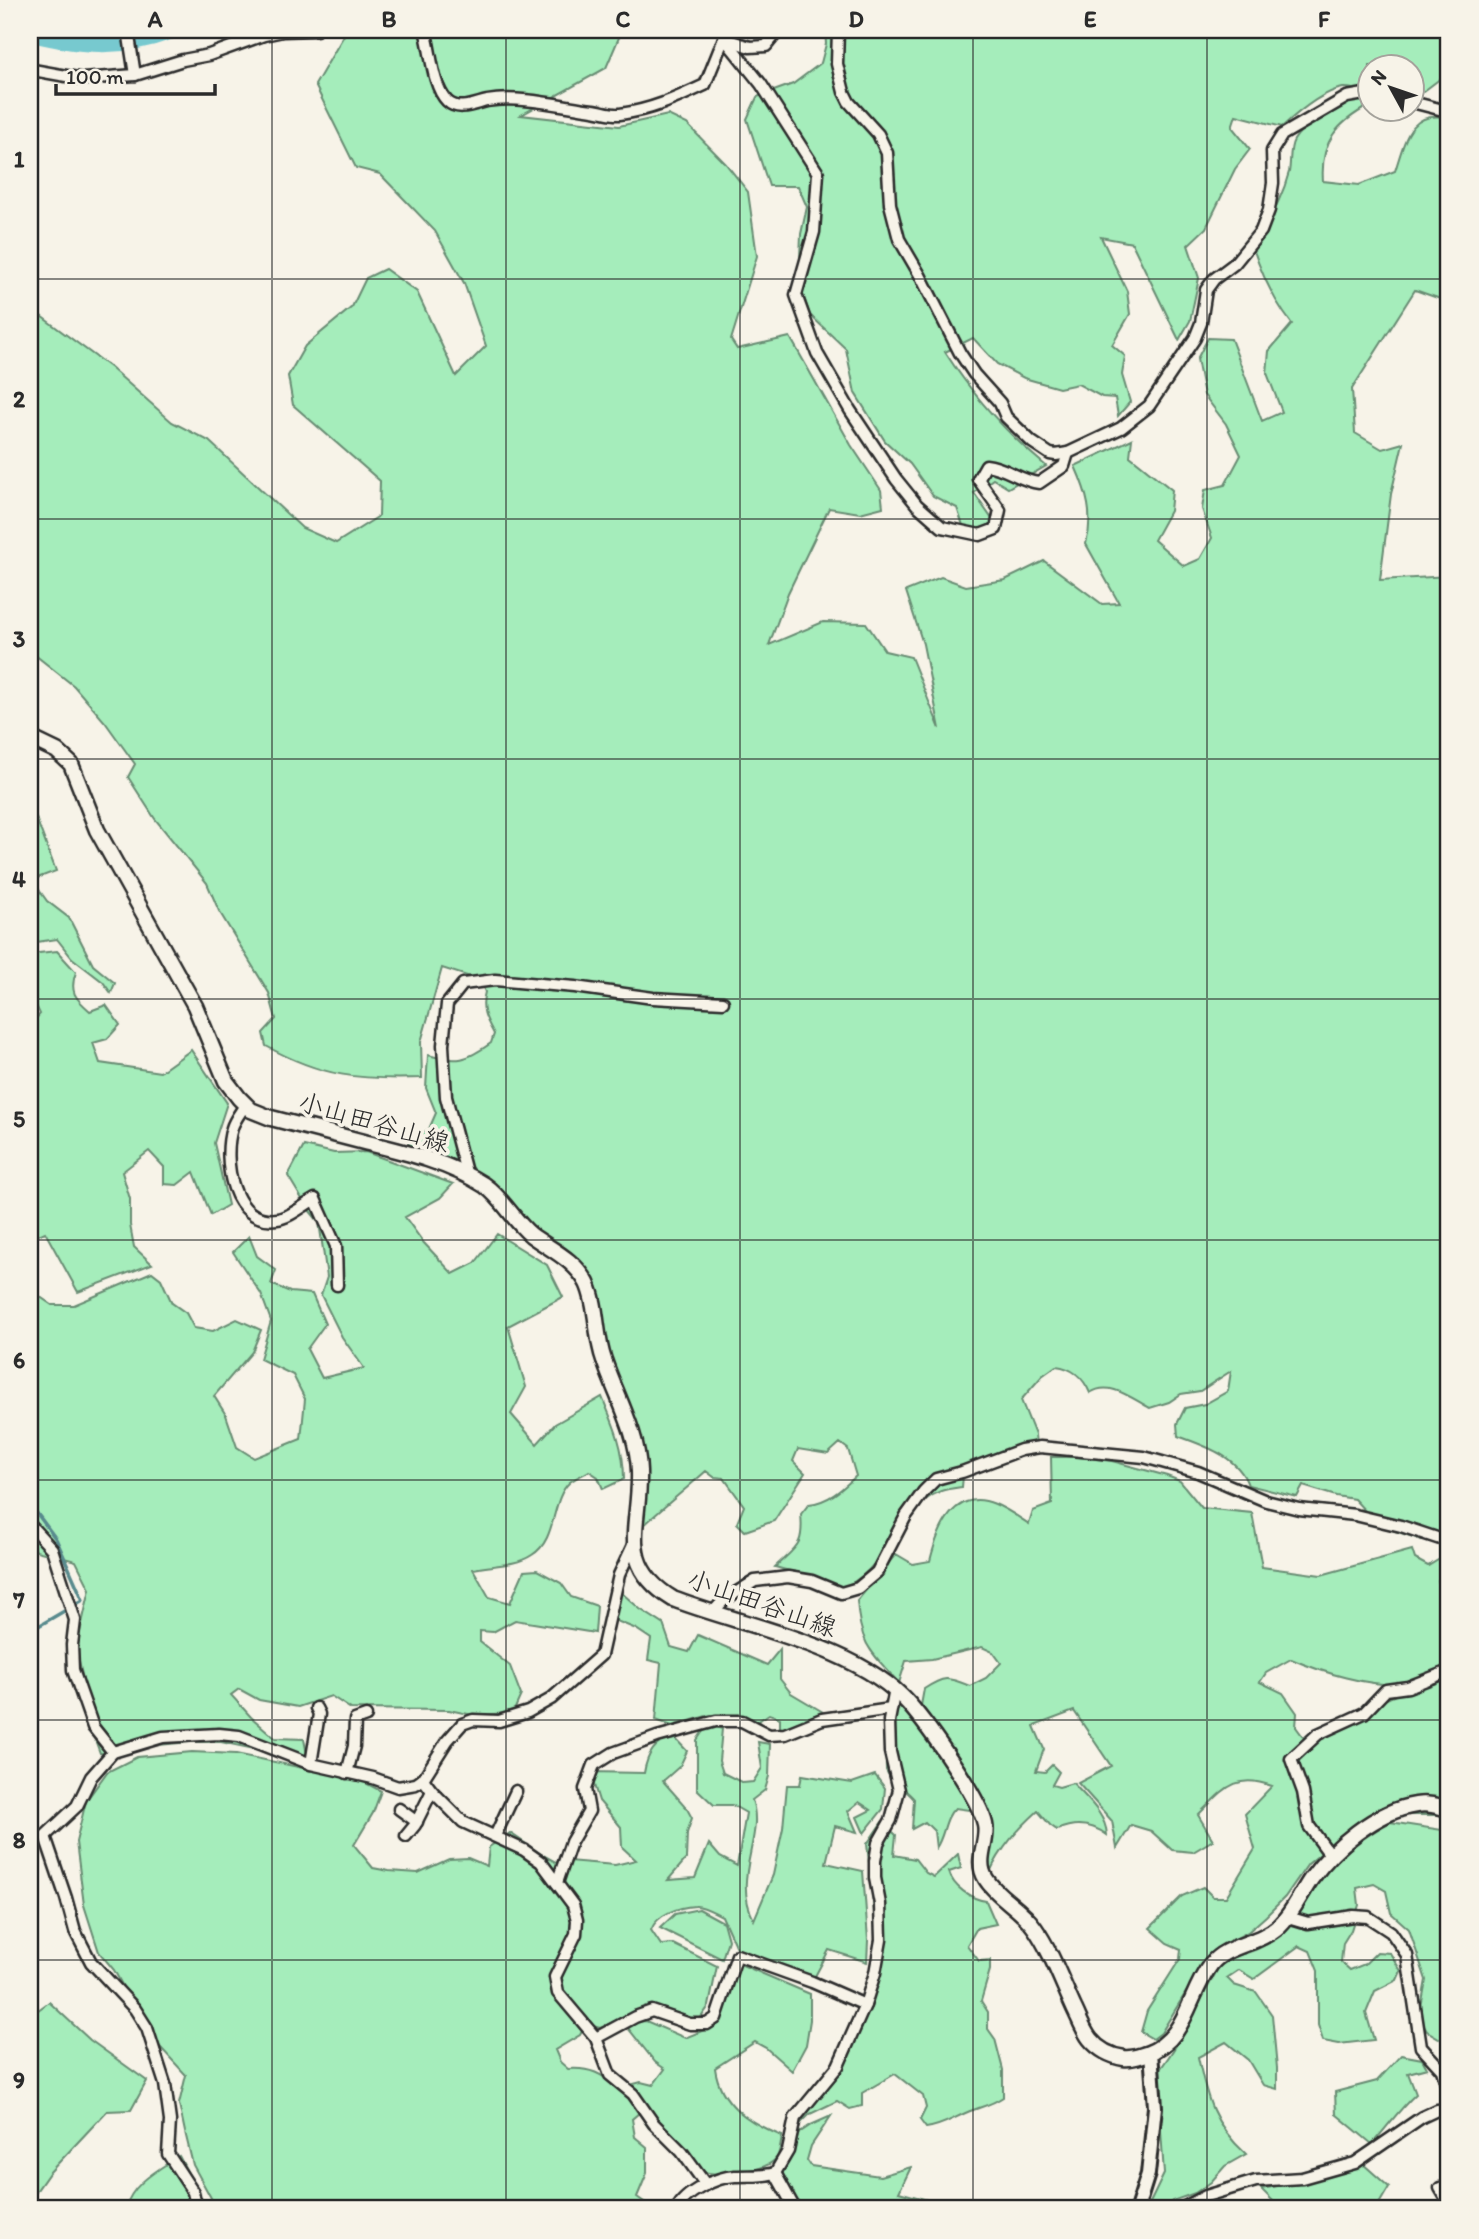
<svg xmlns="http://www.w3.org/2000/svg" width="1479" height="2239" font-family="Itim,'Klee One',sans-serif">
	<rect width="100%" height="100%" fill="#f7f3e8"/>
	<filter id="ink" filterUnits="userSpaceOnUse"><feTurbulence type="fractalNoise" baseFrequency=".0143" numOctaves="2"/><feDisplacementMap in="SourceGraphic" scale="14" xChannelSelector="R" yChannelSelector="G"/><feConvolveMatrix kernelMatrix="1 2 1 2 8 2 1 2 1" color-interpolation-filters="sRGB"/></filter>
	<g filter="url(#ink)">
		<g fill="#a5edbb" stroke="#688c73" stroke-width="2">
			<path d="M347,30H626L620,35L606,68L521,115L619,126L668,115L687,124L726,164L748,192L757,256L731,340L737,349L790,337L851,445L881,490L883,507L860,513L829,508L788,593L769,645L823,622L866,623L885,651L911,657L940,729L923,644L906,591L941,577L966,586L1005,580L1044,561L1102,604L1119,603L1086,544C1094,515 1087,493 1075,466L1132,439L1130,456L1172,490L1170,511L1154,540L1184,566L1200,559L1212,538L1202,509L1205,490L1225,485L1241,455L1226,424L1204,395L1197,359L1208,338L1231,339L1262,421L1282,412L1267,373L1269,351L1292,324C1274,301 1261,273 1252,245C1269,222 1282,199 1289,172C1291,162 1289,148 1294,140C1306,121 1333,110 1352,99L1370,103V105C1337,123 1320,141 1323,181L1359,185L1395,171C1405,140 1410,109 1449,118V158L1439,161L1449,184V302L1415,290L1352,389L1355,433L1382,449L1403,443L1391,494L1380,580L1449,576V1533L1445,1532L1422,1540L1379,1526L1354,1499L1336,1496L1303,1486L1297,1497L1248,1485C1238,1456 1205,1446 1178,1436L1177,1424L1185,1408L1205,1404L1228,1391L1231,1371L1200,1391L1181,1394L1169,1402L1150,1408C1131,1398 1110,1380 1090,1393C1083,1377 1073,1368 1056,1366L1042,1376L1021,1400L1035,1435L1037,1453L989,1456L964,1465L962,1487C955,1488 947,1489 941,1491C894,1510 887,1575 838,1589L818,1579L775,1567C797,1546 804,1546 801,1514L809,1504C829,1502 842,1489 856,1476L848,1449L840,1443L828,1454L798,1449L793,1461L805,1473L774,1521L745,1531L737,1523L744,1506L724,1478L714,1477L706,1471C683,1492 658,1511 636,1533L633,1451L593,1288L513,1229L480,1188L406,1147L413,1139L429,1129L436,1113L426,1088L428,1055C458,1063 466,1061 491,1043L494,1034C486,1019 480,1009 485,992L480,980L442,968L421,1042L422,1078C359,1080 322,1077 266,1046L263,1033L276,1019L269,993L219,911L207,883L155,819L128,777L135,764L105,722L74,686L30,651V308L111,368L172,422L209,441L302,528L336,543L379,516L380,481L293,405L288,376L305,346L352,307L366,278L385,269L417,292L456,376L486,346L464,283L435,231L380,174L356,168L315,85Z"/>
			<path d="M825,30H1444L1441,39L1449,58V72L1424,91L1413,89L1412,66H1370V95C1362,92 1352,87 1343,88C1321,92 1298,112 1282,127L1236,115L1232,127L1250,149L1235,169L1206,228L1188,245L1199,278L1190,321L1179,340L1132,243L1101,237L1127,291L1130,314L1112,345L1125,356L1122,375L1130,402L1118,416L1115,398L1102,397L1078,384L1059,388L1024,378L997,364L973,338L945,352C972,394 1007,434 1046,466L1008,488L993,479L974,493L994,522L967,537L957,508L933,496L910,464L885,441L855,393L846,349L810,315L799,283L801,234L807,207L798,186H769L747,119L757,97L793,84L821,63L826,44Z"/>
			<polygon points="30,802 56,871 32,880 47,901 69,918 93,965 115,983 111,993 103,982 72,958 57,939 30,943"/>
			<path d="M57,951L76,972C69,992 75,998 90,1011L106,1005L120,1025L107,1039L93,1043L100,1063L160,1072L191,1050L227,1103L214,1143L228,1205L211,1215L194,1172L177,1185L164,1184V1167L149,1151L122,1172L130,1199V1225L134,1247L152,1264L78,1292L45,1232L30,1239V1025L40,1014L30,993V954Z"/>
			<path d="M304,1146L334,1153L366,1152L453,1184L440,1198L405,1217L423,1242L453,1274L475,1263L497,1234L547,1265L563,1297L508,1326L526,1387L511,1414L537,1444L555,1424L602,1397C614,1425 624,1448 624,1479L603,1489L598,1477L589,1471C583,1475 575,1478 570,1482C550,1500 558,1539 532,1555C516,1566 491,1565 473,1569L489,1597L510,1603L524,1571L537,1570L561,1583L571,1597L597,1606L595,1633L515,1620L493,1632L480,1631V1642L510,1666L521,1695L513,1713L473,1715L449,1710L351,1709L331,1696L298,1707L259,1700L239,1689L231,1695L251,1717L275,1738L304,1739L308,1760L221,1742H190L137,1747L107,1754L100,1753L87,1718L86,1692L76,1649L90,1589L76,1561L36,1551L30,1538V1290L52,1305H74L152,1272L161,1279L172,1303L186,1313L194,1328L213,1331L237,1319L261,1330L252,1352L214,1396L226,1415L237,1447L254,1458L301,1439L305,1399L293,1375L260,1359L271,1321L261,1294L233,1252L249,1236L257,1256L276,1270L271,1284L290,1292L312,1294L325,1324L307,1349L322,1378L364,1368L342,1337L321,1295L327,1277L319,1222L308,1209L288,1176Z"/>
			<path d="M1051,1457H1079L1112,1461L1167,1476L1180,1481L1202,1508L1252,1513L1262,1567L1321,1575L1412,1550L1415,1559L1428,1566L1438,1560L1446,1563L1438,1581L1443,1591L1440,1600L1445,1610H1449V1670C1435,1675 1418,1683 1402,1684C1370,1687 1321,1672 1291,1659L1266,1673L1260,1682L1283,1693L1297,1713L1296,1727L1307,1742L1342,1729L1382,1701L1411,1688L1449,1678V1801L1438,1815H1375L1345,1834L1308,1864L1285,1897L1266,1916L1248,1932L1218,1948L1202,1966L1161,2033L1153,2039L1141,2032L1147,2011L1180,1959L1181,1949L1167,1943L1150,1928L1182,1896L1203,1887L1213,1897H1226L1255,1849L1245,1814L1272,1786C1234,1772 1224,1790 1198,1815L1213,1840L1193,1852L1172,1850L1151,1831L1131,1825L1117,1848L1112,1821L1078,1783L1111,1766L1074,1711L1034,1726L1044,1749L1036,1771L1045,1772L1052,1765L1059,1772L1052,1785L1059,1787L1073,1783C1086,1798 1106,1814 1107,1835C1091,1823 1075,1822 1057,1830L1050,1825L1038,1811C1017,1830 1001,1848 989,1874L985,1870L984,1812L955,1808C944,1818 945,1835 936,1848L934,1831L925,1822L912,1829L914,1799C905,1788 891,1782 886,1770L885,1710L889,1699L904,1708L920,1711L924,1689C945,1675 948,1677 970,1686L986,1678L1001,1663L993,1652L982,1647L932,1659L906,1661L899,1683C871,1652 860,1645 857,1601L896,1554L913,1564L930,1561C938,1529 954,1487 995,1504C1007,1509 1018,1517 1029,1524L1033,1511L1052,1504Z"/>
			<polygon points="615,1587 640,1609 663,1624 671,1647 689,1652 698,1635 767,1665 780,1649 780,1679 791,1693 823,1712 780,1730 780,1718 769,1714 754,1724 741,1716 710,1715 672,1726 656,1720 661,1663 648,1660 651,1639 636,1629 614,1620 617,1611"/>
			<path d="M708,1724L722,1729L719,1761L723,1773L743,1783L753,1782L762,1768L758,1742L770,1744L769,1776L765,1790L752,1800C765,1838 731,1876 754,1920L773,1875L783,1828L787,1785H800L802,1775L852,1783L875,1775L885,1788L883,1809L864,1833L857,1817L871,1810L859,1802L848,1811L857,1832L835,1826L826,1863L863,1871L868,1940L867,1962L829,1950L813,1980L737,1950L722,1916C715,1913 703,1905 695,1906C679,1907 657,1914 651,1930L661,1945L673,1944L717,1966L709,2006L699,2020C683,2021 671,2016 654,2013C635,2009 617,2020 600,2028L586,2024L580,2035L555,2050L560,2062L568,2069C590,2067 602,2074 619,2088L641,2082L653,2085L665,2069L655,2062L624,2023L646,2021L685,2038L719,2024L735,1962L810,1994V2020L806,2045L792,2071L766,2048L755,2042L715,2068C720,2105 750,2123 782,2136C781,2142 780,2152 777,2157C768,2172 719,2177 704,2172C700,2171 652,2131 648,2127C645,2123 642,2117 639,2113L632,2119L635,2137L647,2147V2173L637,2197L647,2204L670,2207V2209H217L193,2165L185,2132L179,2104L186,2075L149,2035L114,1970L99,1952L84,1905L76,1842L86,1801L107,1772L137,1757L192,1752L236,1754L360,1780L381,1791L373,1813L354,1845L373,1868L389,1871L418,1873L449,1859L468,1858L487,1866L489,1847L510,1833L541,1854L561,1865L568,1861L615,1865L636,1860L622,1847L621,1827L599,1801L590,1772L644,1773C647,1754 655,1742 673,1736L687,1751L680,1766L663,1781L686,1807L692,1818L687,1833L686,1859L668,1880L695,1878L709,1844L720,1857L737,1866L746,1813L732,1805H714L697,1789V1740Z"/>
			<path d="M882,1822L896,1835L894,1855L915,1859L926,1873L934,1877L958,1854L961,1868L949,1872C953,1887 971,1899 986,1901L996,1924L977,1928L967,1945L979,1961L990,1960V1970L981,2001L988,2012V2029L995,2039L1003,2070V2097C993,2104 984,2106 973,2110C956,2116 944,2126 926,2128L920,2120L926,2108L923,2096L895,2074L862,2093V2106L850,2109L837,2101L810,2114L800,2124L810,2101L840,2070L862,2026L880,1970L867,1844Z"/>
			<path d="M1390,1822L1449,1831V2044L1427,2031L1419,2018L1426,1980L1409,1929L1391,1913L1386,1891L1374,1884L1357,1888L1359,1905L1351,1930L1343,1943L1341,1962L1350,1970L1365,1964L1377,1952L1390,1953L1401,1971L1397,1980L1375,1991L1366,2013L1374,2040L1339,2044L1323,2041L1318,2025V1971L1310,1951L1299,1946L1254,1979L1239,1970L1227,1978L1234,1985L1256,1992L1272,2015L1277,2068V2089L1263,2085L1248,2060L1226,2042L1198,2057C1207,2099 1213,2124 1246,2154L1225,2166L1211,2182L1195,2193L1172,2201L1164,2209H1147L1164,2174L1157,2073C1184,2039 1201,1997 1223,1960C1237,1955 1257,1952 1268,1943C1290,1927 1301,1905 1316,1884C1335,1857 1361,1838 1390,1822Z"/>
			<polygon points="699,1909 723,1922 728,1940 722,1959 660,1928 675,1914"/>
			<polygon points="49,2002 90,2040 147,2081 131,2110 107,2111 49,2173 30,2200 30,2016"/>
			<path d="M1401,2055L1422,2059L1427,2068L1408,2073L1416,2094C1399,2109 1387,2128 1372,2144L1336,2114L1335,2092L1377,2081Z"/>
			<polygon points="831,2116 811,2146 807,2160 811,2166 880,2176 911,2167 899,2192 938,2203 987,2201 1002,2209 790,2209 781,2190 781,2173 789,2162 799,2133 811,2125"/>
			<path d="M179,2156L207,2209H125C132,2183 158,2170 179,2156Z"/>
			<polygon points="1362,2163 1389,2187 1376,2209 1281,2209 1261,2189 1331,2176"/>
		</g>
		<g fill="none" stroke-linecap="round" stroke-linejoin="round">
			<polyline stroke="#598a8d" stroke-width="3.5" points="30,1504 56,1539 83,1600 30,1631"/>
			<path stroke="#77c9cf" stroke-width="19" d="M30,32C80,44 120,49 170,30"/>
			<defs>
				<g id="minor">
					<polyline points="128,30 135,75"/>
					<path d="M425,30C431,49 432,86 447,101C458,112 474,104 487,101C519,95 562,106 593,110C602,111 611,115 620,114C652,110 677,98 705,85L724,38"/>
					<polyline points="838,30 837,64 844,92 849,102 878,134 887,153 890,204 899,239 920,275 960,353 974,374 1000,403 1006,417 1032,442 1050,454 1056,455 1068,453 1121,428 1149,406 1195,338 1201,323 1206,290 1214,279 1234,264 1261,231 1269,210 1273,183 1272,151 1282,135 1347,97 1370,93"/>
					<path d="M724,38L761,84L818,173L814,232L796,295L817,353L850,410L896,479L917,505L942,527L980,535L996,529L1000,510L978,479L986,465C1006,467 1020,481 1039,483L1064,466L1068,453"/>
					<polyline points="725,39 750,47 766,46 779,30"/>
					<polyline points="31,72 33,70 83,79 135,75 183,60 209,55 264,35 283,31 316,30"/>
					<polyline points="1412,102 1439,109 1449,109"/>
					<path d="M245,1105C241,1112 234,1120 232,1128C222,1160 232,1225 277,1219C289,1218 304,1205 315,1199L336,1246L337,1285"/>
					<polyline points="467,1176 446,1097 443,1045 447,1004 463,984 495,980 575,987 653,998 723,1002"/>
					<polyline points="30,1525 52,1549 75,1620 72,1645 73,1670 93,1727 113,1752"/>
					<polyline points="713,1612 724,1600 755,1581 788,1577 812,1581 841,1593 858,1588 877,1572 906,1516 924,1491 936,1479 962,1472 1021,1450 1040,1447 1144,1457 1198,1472 1266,1501 1299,1509 1355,1515 1401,1526 1449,1542"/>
					<polyline points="311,1764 319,1714 316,1708"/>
					<polyline points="347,1773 354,1746 355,1720 366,1716"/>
					<polyline points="423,1779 432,1791 463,1822 524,1850 541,1862 573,1905 577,1920 576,1934 555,1977 558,1993 596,2038 610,2075 633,2094 654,2124 682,2152 706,2185"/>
					<polyline points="399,1809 417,1822"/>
					<polyline points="406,1836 415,1825 432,1791"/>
					<polyline points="495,1836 516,1791"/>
					<polyline points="1331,1856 1309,1826 1303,1792 1291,1759 1318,1734 1364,1713 1386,1690 1408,1687 1449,1671"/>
					<polyline points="557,1883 571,1842 589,1811 585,1789 594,1765 613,1753 657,1737 716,1721 742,1721 769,1735 785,1734 822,1719 891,1709"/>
					<polyline points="1288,1917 1308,1923 1353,1916 1368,1917 1391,1932 1407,1955 1421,2047 1442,2070 1449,2093"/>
					<polyline points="596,2038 635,2017 652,2011 690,2024 707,2024 716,2018 737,1955 812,1982 865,2005"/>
					<polyline points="775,2173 795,2209"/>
					<polyline points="1440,2188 1449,2203 1442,2209"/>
					<polyline points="197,2209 193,2192 168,2154 170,2121 165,2084 147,2028 135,2009 91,1962 75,1931 66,1898 45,1836 77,1806 91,1777 113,1752 163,1737 219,1734 239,1736 311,1764 373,1778 398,1787 416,1784 423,1779 447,1741 462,1724 473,1720 499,1721 528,1712 551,1699 601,1655 619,1575 633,1545"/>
					<path d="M677,2209C685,2192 717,2177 735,2176C749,2175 762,2177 775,2173L788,2151L795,2118L838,2066L865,2005L875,1973L881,1940L880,1904L875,1878V1861L878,1843L891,1820L899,1790L890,1752L889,1721L895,1689"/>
					<polyline points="1181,2209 1206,2196 1256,2181 1302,2178 1355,2163 1422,2117 1437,2110 1449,2109"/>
				</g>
				<polyline id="tertiary" points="1137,2209 1148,2174 1155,2107 1151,2052"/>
				<path id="secondary" d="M30,738L57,751L71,764L97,830L195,1006L226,1081L239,1098L251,1110L271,1118C302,1126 333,1134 364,1142C405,1152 448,1162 484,1185C503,1198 513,1220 531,1235C550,1249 575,1260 587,1283C598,1306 595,1336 604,1360C616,1396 638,1433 639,1471C641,1525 615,1564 673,1599C743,1626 859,1646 909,1704C928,1726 979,1797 985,1824C989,1842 974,1860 986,1879C997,1897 1021,1908 1034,1927C1051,1951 1062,1982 1074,2008C1079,2018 1083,2030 1090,2039C1098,2049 1111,2056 1124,2058C1132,2059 1139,2056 1146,2054C1187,2040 1188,1994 1211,1964C1227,1944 1258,1945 1279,1926C1293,1913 1300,1895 1311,1879C1333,1848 1376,1811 1416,1805C1428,1803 1438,1806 1449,1809"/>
			</defs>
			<use href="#minor" stroke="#2b2b2b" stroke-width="15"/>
			<use href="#tertiary" stroke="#2b2b2b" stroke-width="18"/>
			<use href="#secondary" stroke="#2b2b2b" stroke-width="19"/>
			<use href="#minor" stroke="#f7f3e8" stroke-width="10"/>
			<use href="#tertiary" stroke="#f7f3e8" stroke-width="12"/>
			<use href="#secondary" stroke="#f7f3e8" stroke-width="14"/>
		</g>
	</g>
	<path fill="none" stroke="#2b2b2b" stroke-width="2" stroke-opacity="0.55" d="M272,30V2209M506,30V2209M740,30V2209M973,30V2209M1207,30V2209M30,279H1449M30,519H1449M30,759H1449M30,999H1449M30,1240H1449M30,1480H1449M30,1720H1449M30,1960H1449"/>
	<g text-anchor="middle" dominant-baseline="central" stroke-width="7" stroke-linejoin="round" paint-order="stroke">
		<g font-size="26" fill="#2b2b2b" stroke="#f7f3e8">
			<text transform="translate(374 1122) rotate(16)">小山田谷山線</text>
			<text transform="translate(762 1603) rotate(19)">小山田谷山線</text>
		</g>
	</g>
	<rect width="1479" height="2239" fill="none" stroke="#f7f3e8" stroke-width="77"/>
	<g transform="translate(1391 88) rotate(310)"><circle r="33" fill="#f7f3e8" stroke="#a5a39c" stroke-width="2"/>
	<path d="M0-5L12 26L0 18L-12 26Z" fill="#2b2b2b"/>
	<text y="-10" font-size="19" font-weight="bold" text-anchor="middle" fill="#2b2b2b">N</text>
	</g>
	<path d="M56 84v10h159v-10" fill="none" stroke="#2b2b2b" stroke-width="3.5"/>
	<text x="66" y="84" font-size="21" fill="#2b2b2b" stroke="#f7f3e8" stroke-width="5" paint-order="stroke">100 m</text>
	<rect x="38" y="38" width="1402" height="2162" fill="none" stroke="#2b2b2b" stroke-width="2.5"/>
	<g font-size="23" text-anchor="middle" font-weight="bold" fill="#2b2b2b">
		<text x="155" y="27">A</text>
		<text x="389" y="27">B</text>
		<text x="623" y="27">C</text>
		<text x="856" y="27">D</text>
		<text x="1090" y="27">E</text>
		<text x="1324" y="27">F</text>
		<text x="19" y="167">1</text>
		<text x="19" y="407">2</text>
		<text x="19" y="647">3</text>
		<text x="19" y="887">4</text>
		<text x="19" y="1127">5</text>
		<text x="19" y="1368">6</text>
		<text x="19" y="1608">7</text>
		<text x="19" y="1848">8</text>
		<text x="19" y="2088">9</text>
	</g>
</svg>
